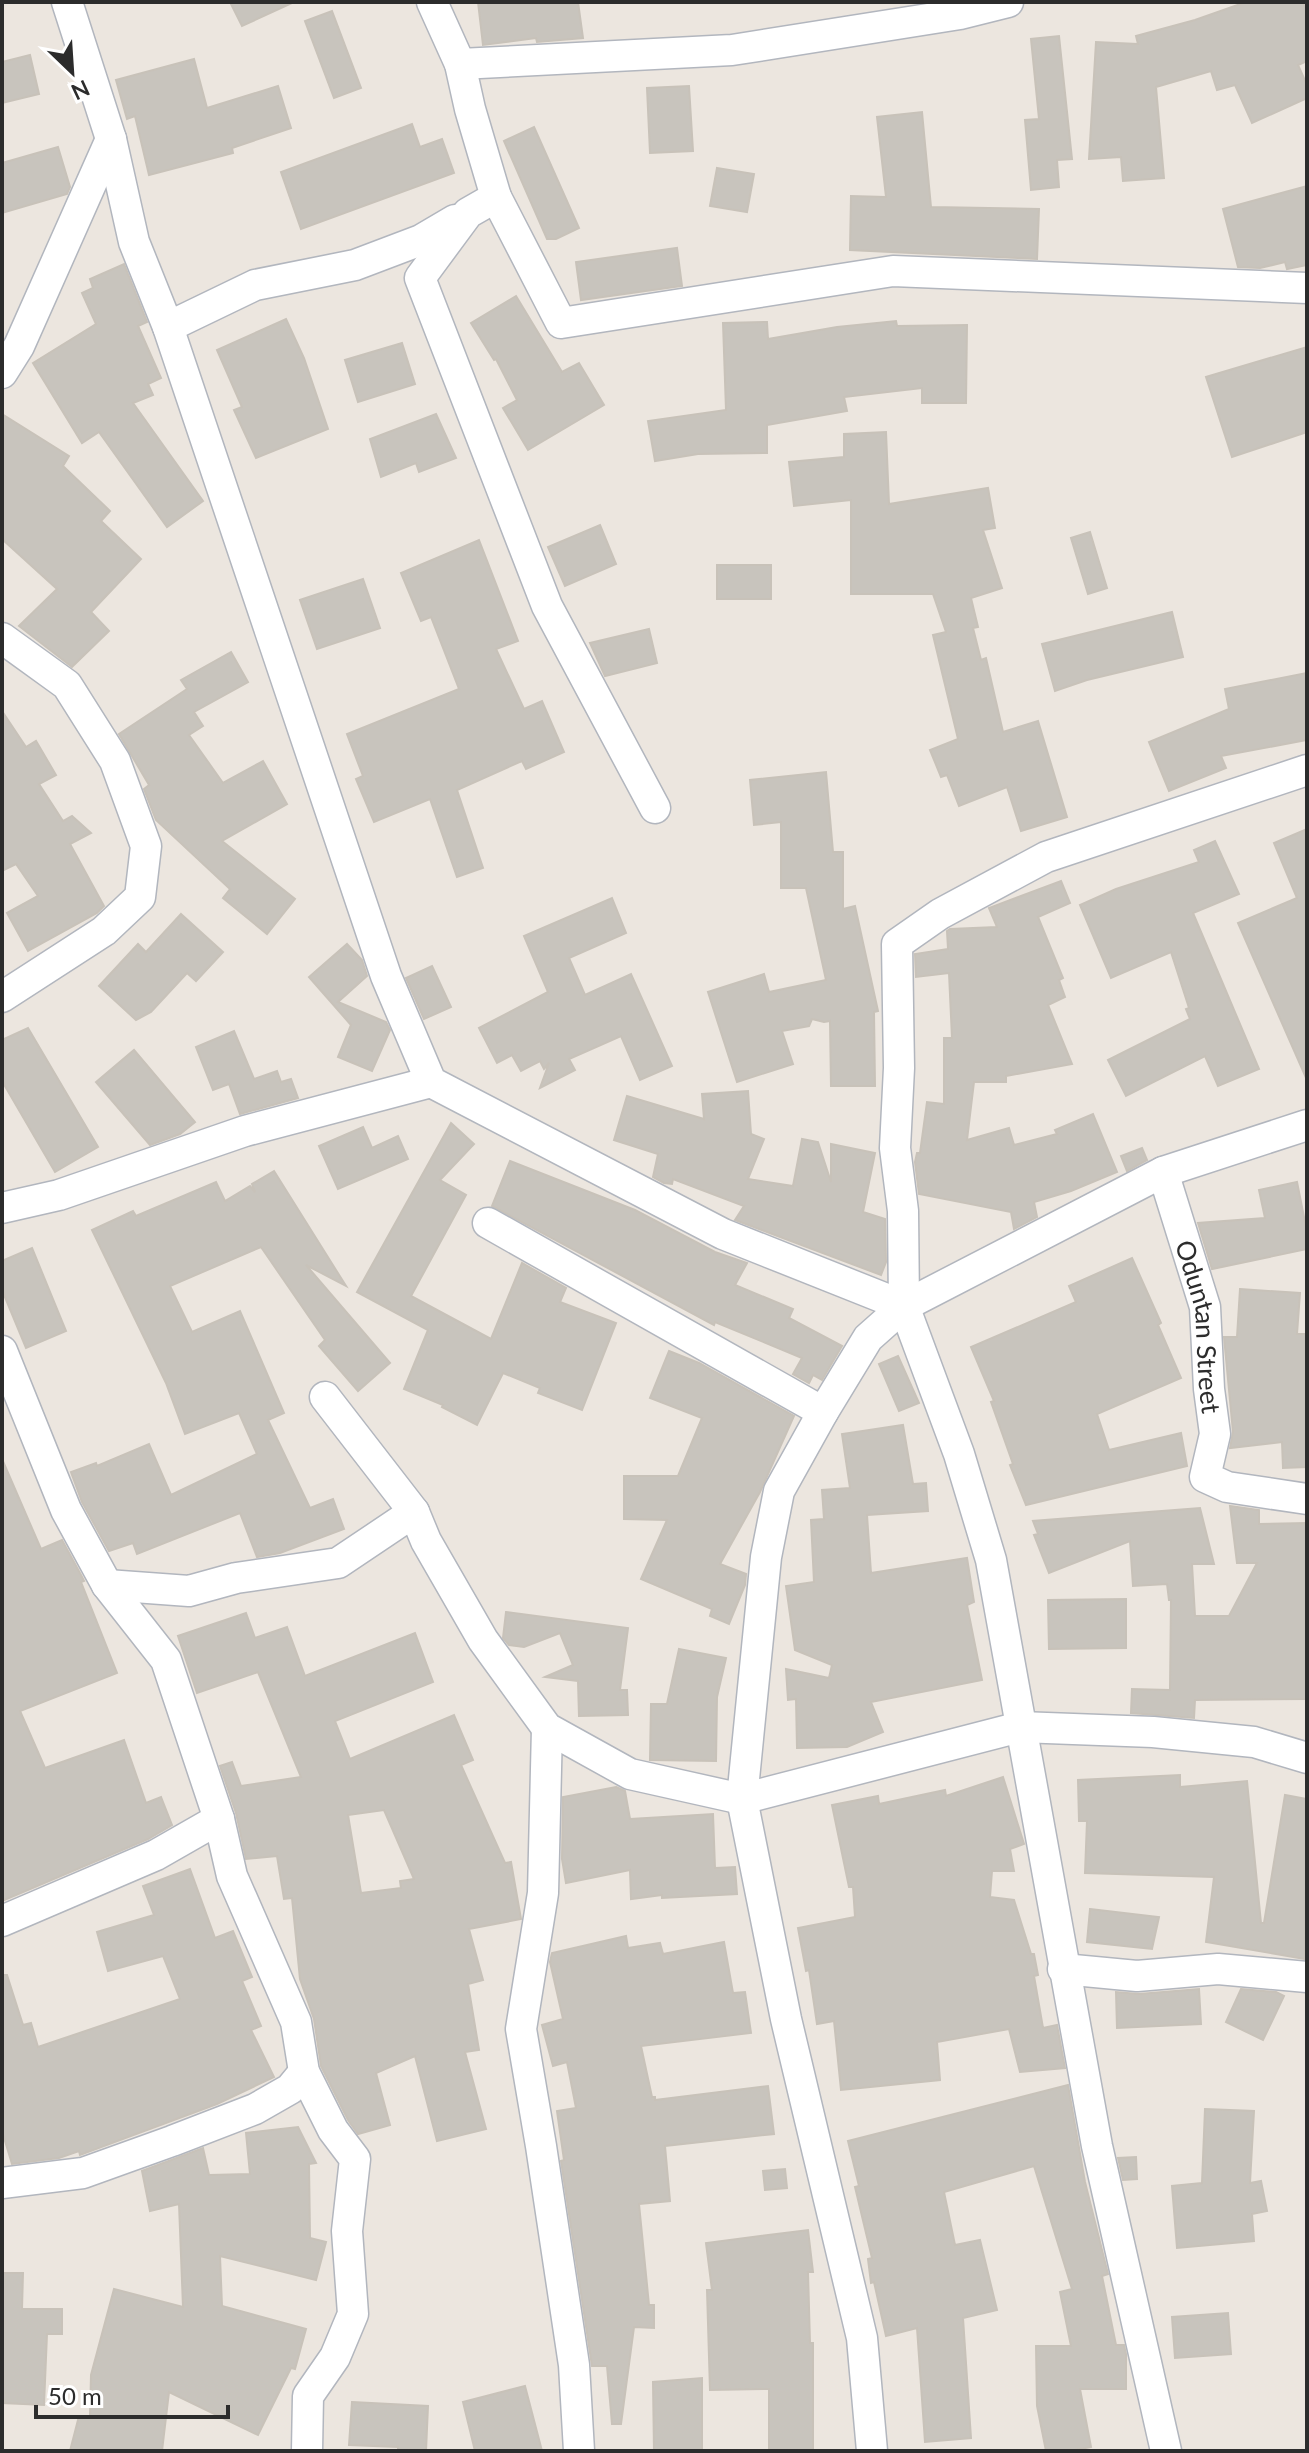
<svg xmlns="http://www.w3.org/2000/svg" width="1309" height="2453" font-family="Lato,sans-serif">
	<rect width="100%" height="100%" fill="#ece6df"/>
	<g fill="#c8c4bd" stroke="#c8c2b9" stroke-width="2" fill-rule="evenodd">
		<polygon points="230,2 294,2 242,26"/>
		<polygon points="478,2 578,2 583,38 537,42 536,38 483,45"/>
		<polygon points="1246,2 1303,2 1307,12 1307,61 1298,65 1307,85 1307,98 1252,123 1235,85 1217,90 1211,71 1156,87 1164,178 1123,181 1121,157 1089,159 1096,42 1138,44 1136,36 1195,20"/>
		<polygon points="332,11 361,88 334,98 305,21"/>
		<polygon points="1059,36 1072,159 1057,160 1059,187 1031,190 1025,120 1039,119 1031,39"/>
		<polygon points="30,55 39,94 2,103 2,62"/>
		<polygon points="194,59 207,108 278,86 291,128 232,148 233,153 149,175 135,116 127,119 116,80"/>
		<polygon points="689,86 693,151 650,153 647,88"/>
		<polygon points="922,112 931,207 1039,209 1037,259 850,250 851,196 886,197 877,117"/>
		<polygon points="412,124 420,147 442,139 454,173 301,229 281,172"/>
		<polygon points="534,127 579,228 556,239 547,239 504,141"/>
		<polygon points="58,147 70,187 67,194 2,213 2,163"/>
		<polygon points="717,168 754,174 747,212 710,206"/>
		<polygon points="1307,186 1307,265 1287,269 1285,262 1260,268 1238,267 1223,209"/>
		<polygon points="677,248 682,286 581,300 576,262"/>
		<polygon points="124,264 147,322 138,326 161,378 148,384 153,395 133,403 203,501 167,527 99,432 82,443 33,363 96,324 82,293 93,288 90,279"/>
		<polygon points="516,296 562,372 579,363 604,405 528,450 503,408 517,400 496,359 494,360 471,323"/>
		<polygon points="286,319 304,358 328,429 256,458 234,410 242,407 217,350"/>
		<polygon points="896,321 897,326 967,325 966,403 922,403 922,388 844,397 847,411 767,425 767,453 698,454 655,461 648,421 726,410 723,323 767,322 768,339 837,327"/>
		<polygon points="402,343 415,384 358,402 345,360"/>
		<polygon points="1307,347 1307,432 1232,457 1206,377"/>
		<polygon points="2,414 69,456 63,466 110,511 101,521 141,559 91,612 109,631 72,667 19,626 57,589 2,539"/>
		<polygon points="436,414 456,458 419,472 416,463 381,477 370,439"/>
		<polygon points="886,432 889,504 988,488 995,528 983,530 1002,588 971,598 978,627 973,628 981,660 986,658 1003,732 1038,721 1067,817 1021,831 1007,787 959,806 947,775 941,777 930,750 958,739 933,635 946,632 933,594 851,594 851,500 794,506 789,462 844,457 844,434"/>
		<polygon points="600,525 616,564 565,586 548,547"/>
		<polygon points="1090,532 1107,588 1088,594 1071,538"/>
		<polygon points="479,540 518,641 496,649 524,709 542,701 564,752 526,769 522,761 457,790 483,868 457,877 430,799 374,822 356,779 363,776 347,734 459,689 431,617 421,621 401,573"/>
		<rect x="717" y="565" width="54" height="34"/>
		<polygon points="363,579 380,628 317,649 300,600"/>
		<polygon points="1172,612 1183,657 1087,680 1055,691 1042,644"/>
		<polygon points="649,629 657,663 605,676 590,643"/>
		<polygon points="231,652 248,682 194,712 203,726 189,735 223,783 263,761 287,804 222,841 295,899 267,934 223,898 230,889 156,820 144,789 149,785 119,734 187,689 181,680"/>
		<polygon points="1307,673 1307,740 1221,756 1226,768 1169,791 1149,742 1229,709 1225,689"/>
		<polygon points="2,711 26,747 36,741 56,775 39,784 63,821 72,816 91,833 70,844 104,906 97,913 28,951 7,913 38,896 16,864 2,871"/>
		<polygon points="826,772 833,852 843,852 843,909 855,906 878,1011 874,1012 875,1086 831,1086 830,1021 824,1022 812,1019 809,1026 782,1031 793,1064 737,1082 708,992 764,974 769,992 826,980 806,888 781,888 781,822 754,825 750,780"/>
		<polygon points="1307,829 1307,1080 1238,923 1297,898 1274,843"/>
		<polygon points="1215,841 1239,894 1193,913 1259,1069 1218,1086 1205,1056 1126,1096 1108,1060 1190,1019 1186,1009 1189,1008 1171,952 1111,978 1080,905 1116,889 1199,862 1194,850"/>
		<polygon points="1061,881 1070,903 1038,917 1063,978 1059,980 1065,997 1048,1005 1072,1064 1006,1076 1006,1082 974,1082 967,1140 1009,1128 1014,1145 1057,1134 1055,1130 1093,1114 1117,1172 1071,1191 1034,1202 1037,1217 1014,1229 1011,1212 919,1194 915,1162 917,1153 920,1153 927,1102 944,1104 944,1038 952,1038 949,973 916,977 915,954 948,949 947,931 950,929 997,927 989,908"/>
		<polygon points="612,898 626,933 569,958 585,995 631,974 672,1066 640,1080 621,1036 569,1059 575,1070 540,1088 549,1063 544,1069 540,1061 521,1071 512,1055 497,1063 479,1028 548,992 524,936"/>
		<polygon points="181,914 223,952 196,981 187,973 151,1012 136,1020 99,986 138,944 146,952"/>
		<polygon points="347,944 362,960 367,976 338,1002 386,1022 390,1030 372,1071 338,1057 351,1025 309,977"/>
		<polygon points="432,966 451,1007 424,1019 406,978"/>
		<polygon points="28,1028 98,1147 55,1172 2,1081 2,1040"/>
		<polygon points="234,1031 254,1079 277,1071 281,1082 291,1079 298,1098 240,1114 229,1084 213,1090 196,1047"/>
		<polygon points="134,1050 195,1122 180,1134 150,1145 96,1082"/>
		<polygon points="748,1091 751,1134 764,1139 748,1179 793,1186 802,1139 818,1142 831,1182 831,1144 875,1153 863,1212 885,1219 886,1262 881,1275 735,1220 744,1206 673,1179 672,1184 664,1183 653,1177 658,1154 614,1140 627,1096 704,1119 702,1094"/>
		<polygon points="451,1123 474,1144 440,1180 466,1195 411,1296 491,1339 522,1263 566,1288 560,1302 616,1323 582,1410 538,1393 540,1388 503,1373 477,1425 442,1407 443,1405 404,1389 428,1330 357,1292"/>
		<polygon points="363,1127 372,1148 398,1136 408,1159 338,1189 319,1146"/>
		<polygon points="1142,1148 1147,1160 1127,1171 1121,1156"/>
		<polygon points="510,1161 635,1210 715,1252 747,1263 735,1285 793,1309 789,1318 842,1346 822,1380 813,1375 809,1383 793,1374 802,1358 715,1322 714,1325 492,1206"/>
		<polygon points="274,1171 346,1286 306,1265 390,1363 358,1391 319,1346 325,1340 261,1247 170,1286 192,1332 240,1311 284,1413 268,1420 310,1508 333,1499 344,1529 280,1553 257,1557 240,1513 137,1554 133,1543 109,1551 82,1502 71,1472 96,1463 97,1466 149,1444 171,1495 257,1454 239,1413 185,1434 166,1383 92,1230 133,1211 136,1216 216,1182 225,1201 250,1186 255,1192 252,1184"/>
		<polygon points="1297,1182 1307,1232 1307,1249 1212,1269 1198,1223 1265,1218 1259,1190"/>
		<polygon points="32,1248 66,1331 26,1348 2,1290 2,1261"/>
		<polygon points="1132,1258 1161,1323 1158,1325 1181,1378 1097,1414 1109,1450 1181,1433 1187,1466 1026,1505 1010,1465 1013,1464 991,1402 994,1401 971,1347 1076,1302 1069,1286"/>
		<polygon points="1240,1289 1300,1293 1297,1334 1307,1334 1307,1467 1283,1468 1282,1442 1230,1448 1233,1432 1224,1337 1237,1337"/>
		<polygon points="669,1351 699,1363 794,1416 760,1492 720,1564 746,1574 745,1585 729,1624 710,1616 712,1609 641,1579 667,1520 624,1519 624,1476 678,1476 702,1418 650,1398"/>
		<polygon points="898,1356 919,1403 899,1411 879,1364"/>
		<polygon points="903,1425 913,1484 926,1483 928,1511 867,1515 871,1573 967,1558 974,1602 967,1605 982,1680 871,1702 883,1732 847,1747 797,1748 796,1699 788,1700 786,1669 829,1678 832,1665 795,1650 786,1586 814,1582 811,1520 824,1519 822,1490 850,1488 842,1434"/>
		<polygon points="2,1459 41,1549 62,1540 81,1575 84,1581 81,1582 117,1673 20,1711 45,1768 124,1740 146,1803 161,1797 172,1825 148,1839 2,1901"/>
		<polygon points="1230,1506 1259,1510 1259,1524 1307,1523 1307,1699 1195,1700 1194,1718 1131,1713 1132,1689 1170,1690 1171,1600 1169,1600 1167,1584 1133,1586 1130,1541 1049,1573 1034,1535 1038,1534 1033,1521 1200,1508 1214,1564 1192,1564 1195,1616 1229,1616 1257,1563 1237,1563"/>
		<polygon points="1126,1599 1126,1648 1049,1649 1048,1600"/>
		<polygon points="506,1612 628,1628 620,1690 627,1690 628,1715 579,1716 578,1681 545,1677 573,1665 560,1633 524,1647 509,1645 503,1638"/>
		<path d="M246,1613L255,1638L287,1627L305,1676L415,1633L433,1682L335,1721L350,1759L454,1715L473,1760L461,1765L505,1863L511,1862L521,1919L469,1929L483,1980L468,1984L479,2050L465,2052L486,2129L437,2141L415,2056L376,2073L390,2125L358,2134L348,2120L321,2066L314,2019L300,1979L292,1898L284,1899L277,1856L246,1859L236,1813L220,1766L232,1762L241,1786L301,1777L258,1672L197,1693L178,1636ZM384,1810L414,1879L400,1881L401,1888L361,1893L348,1815Z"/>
		<polygon points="679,1649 726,1658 717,1697 716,1761 650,1760 651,1704 667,1704"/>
		<polygon points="1180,1775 1180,1787 1247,1781 1261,1923 1264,1923 1285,1795 1307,1799 1305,1959 1206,1942 1214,1877 1085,1873 1087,1821 1079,1821 1078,1780"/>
		<polygon points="1003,1777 1024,1844 1010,1849 1014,1871 992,1871 990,1897 1014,1900 1031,1954 1034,1954 1038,1975 1034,1976 1043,2028 1057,2025 1065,2068 1020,2072 1009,2029 937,2042 940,2080 841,2090 834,2021 817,2024 809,1970 806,1971 798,1928 855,1917 853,1887 849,1887 832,1805 878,1796 879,1804 945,1790 946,1796"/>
		<polygon points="616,1787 625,1791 630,1819 713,1814 715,1868 735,1867 737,1894 662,1898 662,1895 631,1899 630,1870 566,1883 562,1859 563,1797"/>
		<polygon points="190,1869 215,1938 233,1931 252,1977 242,1981 261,2026 251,2030 274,2077 217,2104 80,2155 79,2151 59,2158 12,2164 2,2131 2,1975 7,1975 23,2025 31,2023 38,2047 180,1999 163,1956 108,1971 97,1932 154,1915 143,1886"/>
		<polygon points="1090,1909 1159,1917 1152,1949 1087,1942"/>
		<polygon points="626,1936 628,1948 660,1943 663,1954 724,1942 733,1993 745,1992 751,2033 641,2046 652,2097 655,2097 655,2100 768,2086 774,2134 665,2146 670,2201 639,2204 649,2305 654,2305 654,2328 634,2327 621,2424 612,2424 607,2366 592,2366 561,2161 564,2160 557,2111 576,2108 567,2062 553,2066 542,2025 563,2019 550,1962 552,1953"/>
		<polygon points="1199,1989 1201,2024 1117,2028 1116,1992 1139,1994"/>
		<polygon points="1241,1989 1276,1992 1284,1996 1263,2040 1226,2022"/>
		<polygon points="1068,2085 1085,2182 1108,2274 1102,2276 1116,2345 1124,2345 1126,2354 1126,2389 1080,2389 1091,2447 1070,2451 1046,2451 1037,2406 1036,2346 1071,2346 1060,2292 1072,2289 1034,2166 944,2192 955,2245 980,2240 997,2310 963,2318 971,2438 925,2442 917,2328 886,2336 874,2282 871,2283 868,2259 872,2258 855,2187 859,2186 848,2141"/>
		<polygon points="1205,2109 1254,2111 1250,2183 1261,2181 1267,2211 1252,2214 1254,2241 1177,2248 1172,2186 1202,2183"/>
		<polygon points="298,2127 316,2163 309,2164 310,2238 326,2242 316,2280 220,2256 222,2306 306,2329 295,2369 291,2368 258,2435 169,2392 162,2451 70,2451 79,2416 90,2417 91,2375 114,2289 183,2307 179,2204 150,2211 142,2171 203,2148 209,2175 250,2174 246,2133"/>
		<polygon points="1136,2157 1137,2179 1123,2180 1118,2158"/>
		<polygon points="785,2169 787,2188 765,2190 763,2171"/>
		<polygon points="808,2230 813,2272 808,2272 810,2343 813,2343 813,2451 769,2451 769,2389 710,2390 707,2290 712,2290 706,2243"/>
		<polygon points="2,2273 23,2273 22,2309 62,2309 62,2334 47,2334 44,2405 2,2403"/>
		<polygon points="1228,2313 1231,2354 1175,2358 1172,2317"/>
		<polygon points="702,2378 702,2451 654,2451 653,2382"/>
		<polygon points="525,2386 542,2451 475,2451 463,2402"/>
		<polygon points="352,2402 428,2406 426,2451 398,2451 398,2447 349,2445"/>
	</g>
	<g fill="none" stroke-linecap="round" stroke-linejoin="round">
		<defs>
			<g id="minor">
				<polyline points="67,2 111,139 134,242 168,327 386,976 431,1082 723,1234 904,1306 1163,1172 1307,1125"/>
				<polyline points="432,2 460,64 470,109 496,197 468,213 420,278 547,606 655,808"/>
				<polyline points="460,64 732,50 960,14 1008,2"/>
				<polyline points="496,197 561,323 893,271 1307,288"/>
				<polyline points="168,327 255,285 355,265 421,240 455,220"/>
				<polyline points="2,373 19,346 111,139"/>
				<polyline points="2,638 67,685 115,761 146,846 140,897 104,931 2,997"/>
				<path id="s1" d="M1163,1172L1205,1307L1209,1389L1215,1434L1205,1477L1227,1487L1307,1499"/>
				<polyline points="2,1208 59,1195 245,1131 431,1082"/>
				<polyline points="488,1223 823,1412"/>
				<polyline points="2,1351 66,1510 107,1585 166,1660 219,1819 232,1876 296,2022 304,2072 333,2130 355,2159 347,2231 353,2314 335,2357 308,2396 307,2451"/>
				<polyline points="325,1397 414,1512 426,1541 483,1640 547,1728 630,1774 742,1799 1020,1727 1153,1732 1254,1742 1307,1758"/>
				<polyline points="107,1585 189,1591 236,1578 338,1563 414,1512"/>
				<polyline points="547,1728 543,1893 521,2029 541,2146 574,2365 579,2451"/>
				<polyline points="2,1921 156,1855 219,1819"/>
				<polyline points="1063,1969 1137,1976 1218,1969 1307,1977"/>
				<polyline points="2,2183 83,2173 172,2141 255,2109 290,2089 304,2072"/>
				<polyline points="872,2451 862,2338 786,2019 742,1799 766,1557 779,1491 823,1412 868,1338 904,1306"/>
				<polyline points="1166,2451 1097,2146 991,1560 959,1454 904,1306 903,1211 895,1148 899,1068 897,944 940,914 1046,857 1307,770"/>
			</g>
		</defs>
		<use href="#minor" stroke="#b2b6be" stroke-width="33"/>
		<use href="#minor" stroke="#fff" stroke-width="30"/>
	</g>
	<g text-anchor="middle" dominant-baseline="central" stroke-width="6" stroke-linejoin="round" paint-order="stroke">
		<g font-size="26" fill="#2c2c2c" stroke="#fff">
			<text stroke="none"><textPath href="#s1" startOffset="160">Oduntan Street</textPath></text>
		</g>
	</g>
	<rect width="1309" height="2453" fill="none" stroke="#2c2c2c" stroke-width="8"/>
	<g transform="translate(72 72) rotate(155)" stroke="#ffffff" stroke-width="6" paint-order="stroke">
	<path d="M0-6L14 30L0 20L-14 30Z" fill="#2c2c2c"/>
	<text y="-12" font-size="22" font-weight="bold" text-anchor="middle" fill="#2c2c2c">N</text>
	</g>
	<path d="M36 2405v12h192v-12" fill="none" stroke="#2c2c2c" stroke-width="4"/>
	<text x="48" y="2405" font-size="24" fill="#2c2c2c" stroke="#ffffff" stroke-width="6" paint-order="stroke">50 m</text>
</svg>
